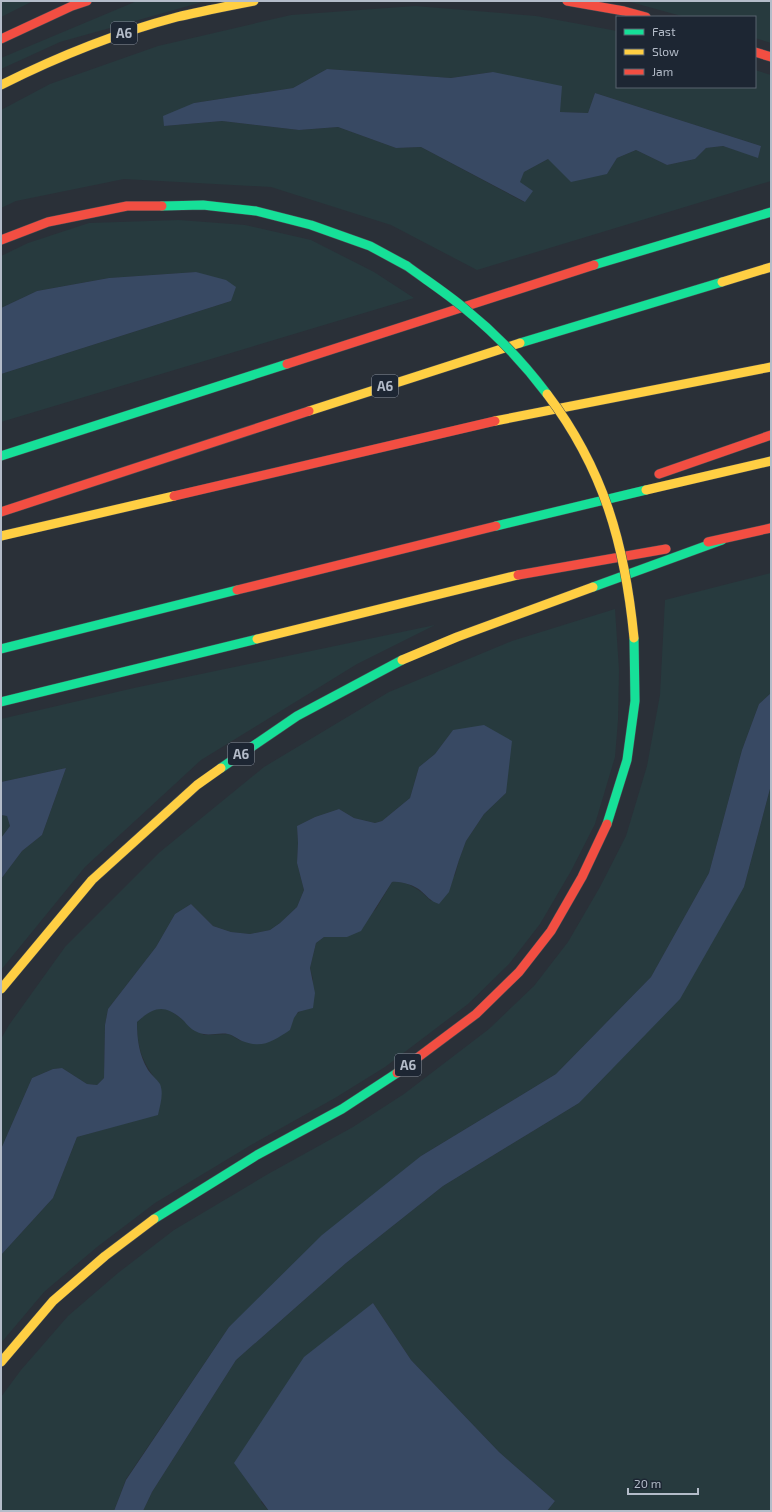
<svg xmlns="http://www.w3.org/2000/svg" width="772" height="1512" font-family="'Exo 2',sans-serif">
	<rect width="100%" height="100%" fill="#2a3038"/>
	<g fill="#273a3e" fill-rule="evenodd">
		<polygon points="1,1 33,1 1,17"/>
		<polygon points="137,1 206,1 60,42 1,69 1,58"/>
		<polygon points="627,1 771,2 771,43 755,38 755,17 685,17"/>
		<path d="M415,6L536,16L617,31V87H755V70L771,75V181L477,270L391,225L271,187L124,179L16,201L1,208V110L50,84L158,46L291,15ZM327,69L451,78L493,72L559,112L588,113L595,93L761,146L758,157L723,146L706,148L695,159L667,165L636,150L617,158L607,174L548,159L524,172L519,182L524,202L421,147L396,148L338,127L299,130L222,121L164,126L194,103L293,88Z"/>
		<polygon points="179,220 245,225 311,240 374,272 414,298 1,422 1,374 231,301 196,272 109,278 37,291 1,308 1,256 28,243 89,223"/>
		<polygon points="771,573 771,693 759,704 742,750 709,873 651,977 556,1074 421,1156 229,1327 126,1479 114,1511 1,1511 1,1397 21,1370 68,1316 118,1273 174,1230 268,1174 353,1127 404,1094 489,1029 534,986 568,942 600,887 626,836 647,766 660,695 665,600"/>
		<path d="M615,609L619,670L618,720L615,757L595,824L571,871L540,924L509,964L468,1004L385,1067L335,1098L251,1145L155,1203L97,1247L44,1292L1,1343V1255L53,1198L77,1137L158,1114L160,1085C143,1063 137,1050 137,1022L146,1014L156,1009H168L204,1035L229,1034L241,1041L290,1030C294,1016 293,1013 308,1009L313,979L310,968L316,943L324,937H347L376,909L392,882C408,880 421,891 431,901L455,875L459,860L466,841L484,814L506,793L453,730L435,754L419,767L410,798L382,821L375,823L354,818L339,809L315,817L297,826L298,843L297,863L304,890L297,907L280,923L270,930L250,934L231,932L213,926L191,904L175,914L156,947L108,1009L105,1025L104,1078L97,1085L87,1084L62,1068L53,1069L32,1078L1,1149V1039L9,1025L65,947L160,852L264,767L389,692L512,641Z"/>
		<polygon points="435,625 357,664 201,760 85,867 1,970 1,879 22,851 42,835 66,768 1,782 1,719 134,688"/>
		<polygon points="771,785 771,1511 547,1511 555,1501 499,1452 411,1360 373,1303 261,1502 269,1511 143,1511 152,1492 236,1360 346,1263 443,1186 579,1103 744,887"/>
		<polygon points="1,815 7,816 10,826 1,838"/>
	</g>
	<g fill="#384963">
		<polygon points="327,69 451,78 493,72 562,86 560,112 588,113 595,93 761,146 758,158 723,146 706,148 695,159 667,165 636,150 617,158 607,174 571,182 548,159 524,172 520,182 533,191 525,202 421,147 396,148 338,127 299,130 222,121 164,126 163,116 194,103 293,88"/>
		<polygon points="196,272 226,280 236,287 231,301 1,374 1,308 37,291 109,278"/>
		<polygon points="771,693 771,785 744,887 680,999 579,1103 443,1186 346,1263 236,1360 152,1492 143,1511 114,1511 126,1480 229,1327 322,1235 421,1156 556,1074 651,977 709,873 742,750 759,704"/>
		<path d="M484,725L512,741L506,793L484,814L466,841L459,860L449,892L439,904C430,901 427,896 420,890C413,885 401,881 392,882L361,931L347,937H324L316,943L310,968L315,993L313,1008L298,1012L294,1018L290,1030C273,1041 263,1049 242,1041C238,1039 233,1035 228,1034C216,1032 208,1038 195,1031C191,1029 187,1025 184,1021C165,1004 155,1006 137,1022C137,1039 139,1055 148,1070C151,1075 157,1079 160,1084C164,1094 160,1105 158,1115L77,1137L53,1198L1,1255V1149L32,1078L53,1069L62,1068L87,1084L97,1085L104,1078L105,1025L108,1009L156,947L175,914L191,904L213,926L231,932L250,934L270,930L280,923L297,907L304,890L297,863L298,843L297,826L315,817L339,809L354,818L375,823L382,821L410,798L419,767L435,754L453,730Z"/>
		<polygon points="66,768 42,835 22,851 1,879 1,838 10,826 7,816 1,815 1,782"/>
		<polygon points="373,1303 411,1360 499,1452 555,1501 547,1511 269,1511 234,1463 304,1357"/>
	</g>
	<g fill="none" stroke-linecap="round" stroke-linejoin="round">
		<defs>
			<g id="fast">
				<polyline points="162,206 203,205 256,211 311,225 370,246 407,266"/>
				<polyline points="594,265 771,212"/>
				<polyline points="520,343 722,282"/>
				<polyline points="1,456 287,364"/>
				<polyline points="496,526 646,490"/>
				<polyline points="593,587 722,540"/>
				<polyline points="1,649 237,590"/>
				<polyline points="1,702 257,639"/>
				<polyline points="221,768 297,716 402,660"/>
				<polyline points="607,824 627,760 635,701 634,638"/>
				<polyline points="154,1219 257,1155 342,1109 397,1073"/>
			</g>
			<g id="slow">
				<path d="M1,85C57,57 116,33 177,17C202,11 228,6 254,1"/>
				<polyline points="722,282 771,267"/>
				<polyline points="309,411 520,343"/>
				<polyline points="495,421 771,367"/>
				<polyline points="646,490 771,461"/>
				<polyline points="1,536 174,496"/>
				<polyline points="257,639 518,575"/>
				<polyline points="402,660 457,637 593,587"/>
				<polyline points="1,989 92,880 197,785 221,768"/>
				<polyline points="1,1362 53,1301 105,1256 154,1219"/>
			</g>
			<g id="jam">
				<polyline points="567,1 624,11 646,17"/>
				<polyline points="1,39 72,6 87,1"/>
				<polyline points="755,52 771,57"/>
				<polyline points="1,240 48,222 127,206 162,206"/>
				<polyline points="287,364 594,265"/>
				<polyline points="659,474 771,435"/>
				<polyline points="174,496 495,421"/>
				<polyline points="1,512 309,411"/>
				<polyline points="708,542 771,528"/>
				<polyline points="518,575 666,549"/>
				<polyline points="237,590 496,526"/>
				<polyline points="397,1073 476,1014 519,972 551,931 582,877 607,824"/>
			</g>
		</defs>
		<use href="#fast" stroke="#474c53" stroke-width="10"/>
		<use href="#slow" stroke="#474c53" stroke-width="10"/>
		<use href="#jam" stroke="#474c53" stroke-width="10"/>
		<use href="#fast" stroke="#16e098" stroke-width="9"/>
		<use href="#slow" stroke="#ffcf43" stroke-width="9"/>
		<use href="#jam" stroke="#f24e42" stroke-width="9"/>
		<defs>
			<path id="fast-bridge" d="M407,266C426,280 446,293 464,308C495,333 523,362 547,394"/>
			<path id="slow-bridge" d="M547,394C604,469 625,545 634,638"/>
		</defs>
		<use href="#fast-bridge" stroke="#474c53" stroke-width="10" stroke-linecap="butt"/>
		<use href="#slow-bridge" stroke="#474c53" stroke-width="10" stroke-linecap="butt"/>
		<use href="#fast-bridge" stroke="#16e098" stroke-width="9"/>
		<use href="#slow-bridge" stroke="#ffcf43" stroke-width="9"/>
	</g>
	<g text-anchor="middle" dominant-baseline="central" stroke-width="4" stroke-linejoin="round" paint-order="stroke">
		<g fill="#1d2633" stroke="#878f9c" stroke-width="1">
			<rect x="111" y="22" width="26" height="22" rx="3"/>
			<rect x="372" y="375" width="26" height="22" rx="3"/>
			<rect x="228" y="743" width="26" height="22" rx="3"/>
			<rect x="395" y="1054" width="26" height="22" rx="3"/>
		</g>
		<g font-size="13" font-weight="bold" fill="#b4bcc9">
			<text x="124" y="33">A6</text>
			<text x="385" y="386">A6</text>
			<text x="241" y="754">A6</text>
			<text x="408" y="1065">A6</text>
		</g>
	</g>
	<rect width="772" height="1512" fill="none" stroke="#b4bcc9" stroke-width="4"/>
	<rect x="616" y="16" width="140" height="72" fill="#1d2633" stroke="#59626f"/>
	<rect x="624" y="29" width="20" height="6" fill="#16e098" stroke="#59626f"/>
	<text x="652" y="36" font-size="12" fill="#b4bcc9">Fast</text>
	<rect x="624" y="49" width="20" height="6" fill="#ffcf43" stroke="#59626f"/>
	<text x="652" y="56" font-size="12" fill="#b4bcc9">Slow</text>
	<rect x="624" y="69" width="20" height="6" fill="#f24e42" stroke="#59626f"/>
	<text x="652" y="76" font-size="12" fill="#b4bcc9">Jam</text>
	<path d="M628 1488v6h70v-6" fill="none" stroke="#b4bcc9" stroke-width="2"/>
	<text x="634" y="1488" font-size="12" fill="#b4bcc9" stroke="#1d2633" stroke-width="3" paint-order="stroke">20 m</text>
</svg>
